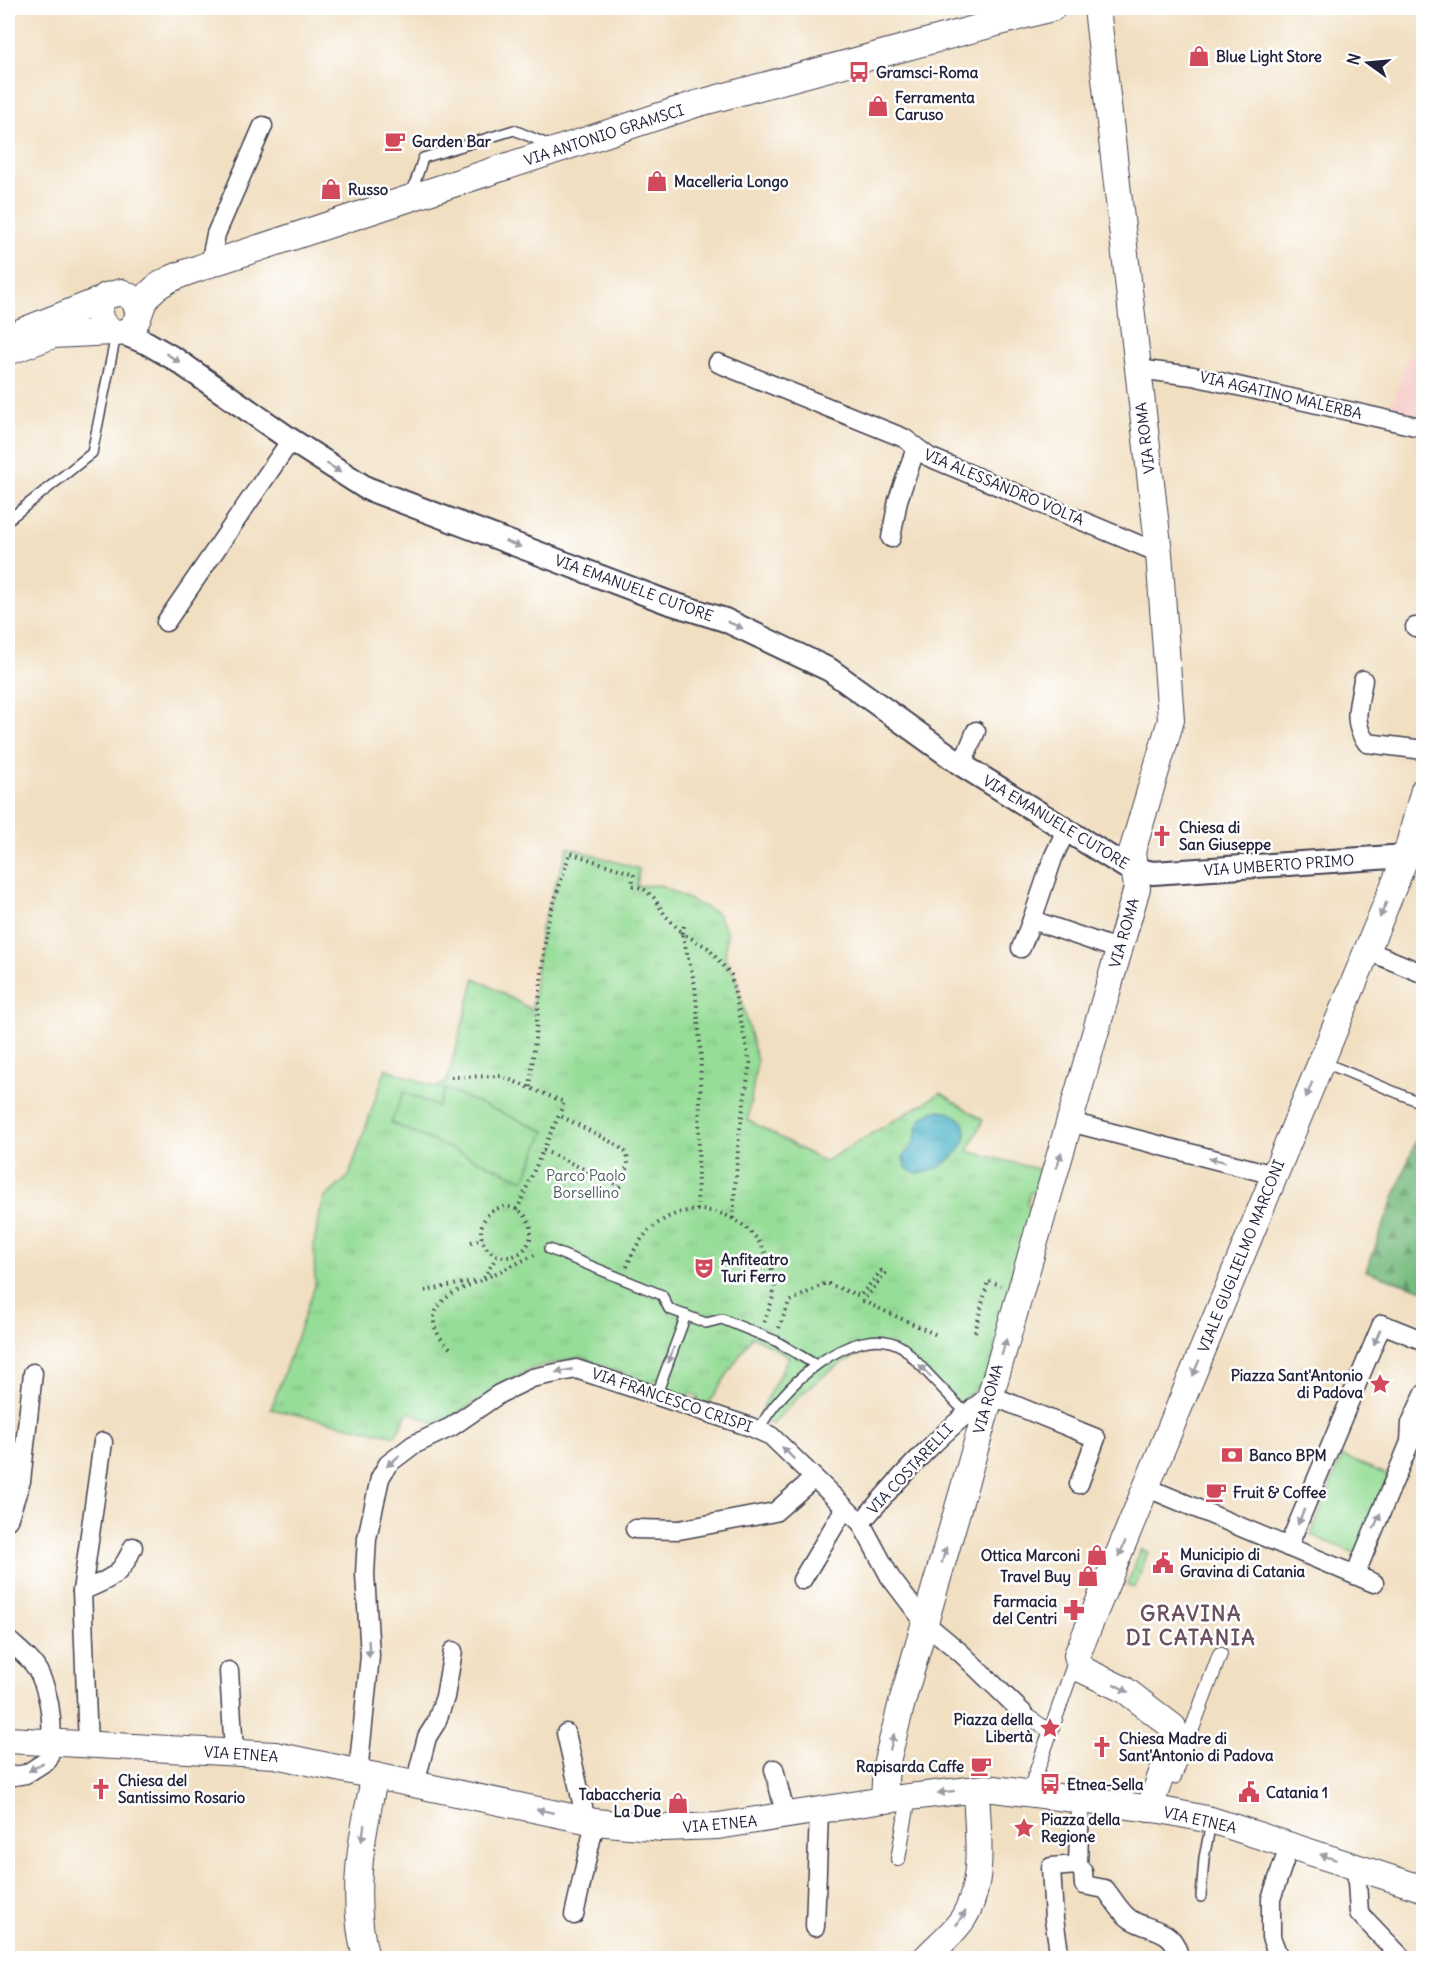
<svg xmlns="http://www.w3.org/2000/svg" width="1431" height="1966" font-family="Delius,sans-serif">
	<defs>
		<pattern id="grass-dots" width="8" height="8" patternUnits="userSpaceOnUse" patternTransform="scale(1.5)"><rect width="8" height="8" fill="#96dd97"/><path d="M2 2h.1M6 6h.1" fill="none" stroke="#81bd83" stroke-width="1.8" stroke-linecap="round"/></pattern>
		<pattern id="forest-firs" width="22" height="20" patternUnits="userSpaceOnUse" patternTransform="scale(1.5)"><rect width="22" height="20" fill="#78bc80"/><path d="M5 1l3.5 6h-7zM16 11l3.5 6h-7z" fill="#62986a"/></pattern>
		<pattern id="park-tufts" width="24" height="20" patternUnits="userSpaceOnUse" patternTransform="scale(1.5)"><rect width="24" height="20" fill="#96dd97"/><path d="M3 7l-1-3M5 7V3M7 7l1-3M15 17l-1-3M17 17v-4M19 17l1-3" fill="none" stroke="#81bd83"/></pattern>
		<pattern id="water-ripples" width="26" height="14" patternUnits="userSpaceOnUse" patternTransform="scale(1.5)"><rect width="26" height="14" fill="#49b2c7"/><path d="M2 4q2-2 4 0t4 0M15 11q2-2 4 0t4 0" fill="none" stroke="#3c90a3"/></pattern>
	</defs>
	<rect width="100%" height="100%" fill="#fff"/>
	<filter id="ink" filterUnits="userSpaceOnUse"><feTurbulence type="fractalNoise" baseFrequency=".0167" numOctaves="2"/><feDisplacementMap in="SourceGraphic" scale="12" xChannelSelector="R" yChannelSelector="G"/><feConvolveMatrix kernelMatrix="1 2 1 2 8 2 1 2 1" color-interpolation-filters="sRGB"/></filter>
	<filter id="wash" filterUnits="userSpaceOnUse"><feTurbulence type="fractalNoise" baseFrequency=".008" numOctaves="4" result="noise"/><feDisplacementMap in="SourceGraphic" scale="24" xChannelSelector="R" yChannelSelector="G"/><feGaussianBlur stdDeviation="1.35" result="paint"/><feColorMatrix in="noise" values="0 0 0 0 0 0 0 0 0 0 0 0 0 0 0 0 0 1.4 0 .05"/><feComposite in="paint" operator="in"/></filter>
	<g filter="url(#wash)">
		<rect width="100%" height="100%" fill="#f1dfc1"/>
		<polygon fill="#f7d0ce" points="1423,344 1423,420 1391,408 1408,356 1414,357 1419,345"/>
		<polygon fill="url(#grass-dots)" stroke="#5c8069" stroke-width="1.5" points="1141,1549 1148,1552 1135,1588 1127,1585"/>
		<polygon fill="url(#forest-firs)" stroke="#4d6f5e" stroke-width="1.5" points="1422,1125 1424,1125 1423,1290 1366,1271"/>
		<path fill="url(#park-tufts)" stroke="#5c8069" stroke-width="1.5" d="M568,847L639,869L637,886L659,885L717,913L727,933L725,959L735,975L757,1061L748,1120L824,1162L941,1093L983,1120L968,1151L1045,1171L1041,1189L1030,1193L1027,1204L1034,1214L986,1380L953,1408C940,1395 910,1361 896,1354C857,1335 796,1398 772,1425L758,1416L789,1356L752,1336L707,1406L697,1401L698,1397L689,1393L687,1397L668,1390L666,1382L657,1378L650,1384L580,1357L530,1369L438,1425L409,1412L395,1436L271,1409L315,1286L314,1244L320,1212L325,1198L349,1176L386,1068L436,1088L447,1081L475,978L532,1010L541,928Z"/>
		<g fill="#96dd97" stroke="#5c8069" stroke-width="1.5">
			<polygon points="445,1089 545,1131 524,1180 391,1123 404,1092 438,1107"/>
			<polygon points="1342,1456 1388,1475 1357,1554 1311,1535"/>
		</g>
		<path fill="url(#water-ripples)" stroke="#366a81" stroke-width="1.5" d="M940,1110C1013,1126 909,1207 903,1157C905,1152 910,1150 912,1146C922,1129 910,1117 940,1110Z"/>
	</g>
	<g filter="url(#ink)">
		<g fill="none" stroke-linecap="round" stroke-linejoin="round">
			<defs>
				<g id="service">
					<polyline points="411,195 423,158 514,130 552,146"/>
					<polyline points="8,520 92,453 116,335"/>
					<polyline points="1323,1062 1424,1104"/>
					<polyline points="549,1249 662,1295 669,1309 706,1323 722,1319 776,1341 816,1365"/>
					<polyline points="657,1394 686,1315"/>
					<path d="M759,1430C777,1391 854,1318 902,1347C908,1351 913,1359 918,1363C934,1380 950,1397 966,1413"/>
					<polyline points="1201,1897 1204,1858 1211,1823"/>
				</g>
				<g id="pedestrian">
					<polyline points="1023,1713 1051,1732"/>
					<polyline points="1174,1777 1220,1654"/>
					<polyline points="1029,1793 1076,1659"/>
					<polyline points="898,1859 909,1797"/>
				</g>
				<g id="minor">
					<polyline points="210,264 216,234 263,126"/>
					<polyline points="718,363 904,438 929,457 1159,553"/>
					<polyline points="1137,369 1193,376 1424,428"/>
					<polyline points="891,538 898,500 916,448"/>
					<polyline points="166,622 291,440"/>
					<polyline points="1415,627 1424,628"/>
					<path d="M1363,680C1359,704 1351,723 1367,743L1424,750"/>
					<polyline points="962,765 976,731"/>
					<polyline points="1067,828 1053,858 1032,920 1120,950"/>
					<polyline points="1021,948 1032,920"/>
					<polyline points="1366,950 1424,974"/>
					<polyline points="1070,1122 1274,1175"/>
					<polyline points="1148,1488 1374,1583"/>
					<polyline points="8,1520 21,1481 33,1373"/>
					<path d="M861,1523C903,1473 938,1435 990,1395L1096,1438L1079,1484"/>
					<polyline points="635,1529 679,1530 775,1512 814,1478"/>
					<polyline points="1288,1547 1382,1324 1424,1341"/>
					<polyline points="1355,1575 1410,1442 1411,1423 1424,1394"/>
					<polyline points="802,1580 845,1508"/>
					<path d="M82,1591C110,1578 120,1578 133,1547"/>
					<path d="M8,1640C19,1650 34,1661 40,1675C51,1698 55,1735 48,1760L26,1774L8,1777"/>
					<polyline points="229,1671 234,1752"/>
					<polyline points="566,1733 586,1820"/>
					<polyline points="88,1745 82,1591 103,1442"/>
					<polyline points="774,1769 786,1817"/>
					<polyline points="358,1773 370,1656 365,1574 367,1538 380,1478 388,1464 413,1445 451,1427 499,1394 532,1378 576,1369 751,1427 771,1436 861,1523 890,1577 925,1623 962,1654 1023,1713"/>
					<polyline points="415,1784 427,1737 436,1723 445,1697 453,1651"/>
					<path d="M1080,1800L1078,1865L1083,1872L1084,1885L1105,1889C1113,1898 1120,1912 1130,1919C1150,1932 1175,1927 1179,1958"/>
					<polyline points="1356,1866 1359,1913 1402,1958"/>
					<polyline points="574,1915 595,1822"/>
					<polyline points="815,1927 819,1812"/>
					<polyline points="1060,1958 1054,1919 1051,1867 1078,1865"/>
					<polyline points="1279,1958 1271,1937 1271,1899 1290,1844"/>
				</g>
				<polyline id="tertiary" points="120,332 147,343 175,359 291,440 366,488 667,602 725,620 830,670 962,765 1126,867 1153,873 1406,856"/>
				<g id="secondary">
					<path d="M139,314L134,299L121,292L106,296C89,312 107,342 128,330C140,323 139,308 146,298C159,279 189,272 210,264L696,104L1052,8"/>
					<polyline points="20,332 103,299"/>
					<polyline points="8,352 53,335 113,332"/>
					<polyline points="8,1740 275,1755 595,1822 663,1828 718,1826 884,1800 986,1788 1161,1810 1211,1820 1424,1889"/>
					<polyline points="884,1800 886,1765 902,1702 1137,888 1132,852 1171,720 1159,553 1097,8"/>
					<polyline points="1149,1809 1175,1737 1173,1727 1125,1690 1081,1669 1077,1655 1406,856 1424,790"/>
					<path d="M366,1958C350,1897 361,1837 375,1776"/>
					<path d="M926,1958C938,1945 955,1932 964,1917C986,1881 977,1828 976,1789"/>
				</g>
			</defs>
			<use href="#service" stroke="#413e4f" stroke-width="12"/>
			<use href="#pedestrian" stroke="#413e4f" stroke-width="16"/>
			<use href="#minor" stroke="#413e4f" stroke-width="21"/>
			<use href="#tertiary" stroke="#413e4f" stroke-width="26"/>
			<use href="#secondary" stroke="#413e4f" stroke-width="28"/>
			<g stroke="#413e4f" stroke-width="4" stroke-dasharray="1.5 4.5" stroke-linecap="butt">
				<polyline points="684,926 682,933 708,948 731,975 750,1063 739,1135 733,1219"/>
				<polyline points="451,1077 501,1076 564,1102 559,1115"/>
				<polyline points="530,1087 547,924 570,853 634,874 632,885 644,889 654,898 665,915 682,933 695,985 701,1056 697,1210"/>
				<circle cx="506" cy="1232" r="25"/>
				<polyline points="517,1210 543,1150 620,1186 628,1164 627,1154 617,1145 559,1115 543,1150"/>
				<polyline points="471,1242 483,1239"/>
				<path d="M627,1267C655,1184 759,1195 774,1279C777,1292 768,1311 764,1323"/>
				<polyline points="484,1278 497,1256"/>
				<polyline points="425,1291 477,1280"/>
				<polyline points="779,1328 789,1302 826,1283 860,1296 881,1271 886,1273 863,1301 939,1336"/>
				<polyline points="975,1332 988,1281 1001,1285"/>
				<path d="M450,1348C428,1328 428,1310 453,1293L537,1254"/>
			</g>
			<use href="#service" stroke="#fff" stroke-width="9"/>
			<use href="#pedestrian" stroke="#fff" stroke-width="14"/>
			<use href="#minor" stroke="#fff" stroke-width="18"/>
			<use href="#tertiary" stroke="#fff" stroke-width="22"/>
			<use href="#secondary" stroke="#fff" stroke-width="26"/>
		</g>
		<defs><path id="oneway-solid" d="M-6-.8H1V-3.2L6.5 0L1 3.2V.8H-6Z" transform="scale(1.5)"/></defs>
		<g fill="#9c9ca7">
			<use href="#oneway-solid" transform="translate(173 358) rotate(32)"/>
			<use href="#oneway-solid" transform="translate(334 468) rotate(32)"/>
			<use href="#oneway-solid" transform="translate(513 544) rotate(21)"/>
			<use href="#oneway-solid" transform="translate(735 625) rotate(24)"/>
			<use href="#oneway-solid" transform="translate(1383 910) rotate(113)"/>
			<use href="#oneway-solid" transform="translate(1309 1090) rotate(112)"/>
			<use href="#oneway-solid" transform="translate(1059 1160) rotate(-74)"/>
			<use href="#oneway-solid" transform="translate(1217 1160) rotate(-166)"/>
			<use href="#oneway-solid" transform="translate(1377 1337) rotate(113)"/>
			<use href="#oneway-solid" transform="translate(1004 1347) rotate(-74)"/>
			<use href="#oneway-solid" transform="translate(671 1355) rotate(110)"/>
			<use href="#oneway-solid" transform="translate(1196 1368) rotate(112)"/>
			<use href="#oneway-solid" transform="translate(564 1371) rotate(169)"/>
			<use href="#oneway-solid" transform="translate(925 1371) rotate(-134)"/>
			<use href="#oneway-solid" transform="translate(788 1453) rotate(-135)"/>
			<use href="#oneway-solid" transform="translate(393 1461) rotate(139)"/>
			<use href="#oneway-solid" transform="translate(1301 1517) rotate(113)"/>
			<use href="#oneway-solid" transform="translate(1377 1521) rotate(-67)"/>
			<use href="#oneway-solid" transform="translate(1122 1549) rotate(113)"/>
			<use href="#oneway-solid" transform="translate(944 1555) rotate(-74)"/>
			<use href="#oneway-solid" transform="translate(369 1649) rotate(88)"/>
			<use href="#oneway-solid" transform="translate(1121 1688) rotate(29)"/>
			<use href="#oneway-solid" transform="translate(892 1742) rotate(-76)"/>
			<use href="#oneway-solid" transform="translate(36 1767) rotate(149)"/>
			<use href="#oneway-solid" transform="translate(946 1792) rotate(173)"/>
			<use href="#oneway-solid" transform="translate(545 1811) rotate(-168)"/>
			<use href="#oneway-solid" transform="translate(363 1833) rotate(99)"/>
			<use href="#oneway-solid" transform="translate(1328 1857) rotate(-162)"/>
			<use href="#oneway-solid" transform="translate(961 1918) rotate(-56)"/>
		</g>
	</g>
	<defs>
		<symbol id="shop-bare" viewBox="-9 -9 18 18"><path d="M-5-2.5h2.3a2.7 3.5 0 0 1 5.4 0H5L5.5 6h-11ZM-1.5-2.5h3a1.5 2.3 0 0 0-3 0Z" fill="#d1495b" stroke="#fff" stroke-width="2.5" paint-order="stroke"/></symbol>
		<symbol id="bus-bare" viewBox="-9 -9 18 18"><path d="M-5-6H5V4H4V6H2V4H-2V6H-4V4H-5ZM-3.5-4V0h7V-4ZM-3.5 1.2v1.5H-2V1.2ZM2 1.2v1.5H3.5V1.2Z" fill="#d1495b" stroke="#fff" stroke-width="2.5" paint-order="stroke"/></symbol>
		<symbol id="cafe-bare" viewBox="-9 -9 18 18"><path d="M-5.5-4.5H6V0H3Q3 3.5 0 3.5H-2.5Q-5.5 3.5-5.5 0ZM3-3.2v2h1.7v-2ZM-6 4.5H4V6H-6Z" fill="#d1495b" stroke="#fff" stroke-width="2.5" paint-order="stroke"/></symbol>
		<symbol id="church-bare" viewBox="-9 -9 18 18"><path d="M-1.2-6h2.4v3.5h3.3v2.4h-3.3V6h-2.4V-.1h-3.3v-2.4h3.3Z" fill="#d1495b" stroke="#fff" stroke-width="2.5" paint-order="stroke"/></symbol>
		<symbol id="theatre-bare" viewBox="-9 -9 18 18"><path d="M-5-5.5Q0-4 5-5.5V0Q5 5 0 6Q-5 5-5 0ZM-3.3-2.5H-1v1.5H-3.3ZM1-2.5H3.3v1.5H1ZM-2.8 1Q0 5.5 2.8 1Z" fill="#d1495b" stroke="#fff" stroke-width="2.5" paint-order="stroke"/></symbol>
		<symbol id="sight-bare" viewBox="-9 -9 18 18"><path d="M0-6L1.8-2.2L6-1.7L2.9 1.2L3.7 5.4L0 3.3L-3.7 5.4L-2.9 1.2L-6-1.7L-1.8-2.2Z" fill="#d1495b" stroke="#fff" stroke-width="2.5" paint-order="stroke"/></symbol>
		<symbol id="bank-bare" viewBox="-9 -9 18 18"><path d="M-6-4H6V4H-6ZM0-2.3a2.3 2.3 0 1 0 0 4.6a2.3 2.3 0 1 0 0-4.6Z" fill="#d1495b" stroke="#fff" stroke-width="2.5" paint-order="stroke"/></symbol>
		<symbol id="civic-bare" viewBox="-9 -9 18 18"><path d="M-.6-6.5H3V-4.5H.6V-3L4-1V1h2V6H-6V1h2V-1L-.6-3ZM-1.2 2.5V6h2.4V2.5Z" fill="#d1495b" stroke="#fff" stroke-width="2.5" paint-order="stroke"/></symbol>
		<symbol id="pharmacy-bare" viewBox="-9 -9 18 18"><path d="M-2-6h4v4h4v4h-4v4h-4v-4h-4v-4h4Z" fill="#d1495b" stroke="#fff" stroke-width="2.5" paint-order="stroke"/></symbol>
	</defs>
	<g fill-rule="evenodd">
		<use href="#shop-bare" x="1184" y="41" width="30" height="30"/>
		<use href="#bus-bare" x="844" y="57" width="30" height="30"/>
		<use href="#shop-bare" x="863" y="91" width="30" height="30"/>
		<use href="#cafe-bare" x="380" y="126" width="30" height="30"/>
		<use href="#shop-bare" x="642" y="166" width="30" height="30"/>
		<use href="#shop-bare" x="316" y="174" width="30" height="30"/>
		<use href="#church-bare" x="1147" y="821" width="30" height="30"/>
		<use href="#theatre-bare" x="689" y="1253" width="30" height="30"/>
		<use href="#sight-bare" x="1365" y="1369" width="30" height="30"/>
		<use href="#bank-bare" x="1217" y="1440" width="30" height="30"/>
		<use href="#cafe-bare" x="1201" y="1477" width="30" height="30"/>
		<use href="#shop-bare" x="1082" y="1540" width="30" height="30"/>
		<use href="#civic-bare" x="1148" y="1548" width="30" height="30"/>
		<use href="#shop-bare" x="1073" y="1561" width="30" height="30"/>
		<use href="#pharmacy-bare" x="1059" y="1595" width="30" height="30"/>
		<use href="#sight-bare" x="1035" y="1713" width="30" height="30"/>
		<use href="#church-bare" x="1087" y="1732" width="30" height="30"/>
		<use href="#cafe-bare" x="966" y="1751" width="30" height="30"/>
		<use href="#bus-bare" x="1035" y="1769" width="30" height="30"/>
		<use href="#church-bare" x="86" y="1774" width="30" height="30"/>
		<use href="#civic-bare" x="1234" y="1777" width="30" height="30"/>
		<use href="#shop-bare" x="663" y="1788" width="30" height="30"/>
		<use href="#sight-bare" x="1009" y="1813" width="30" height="30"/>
	</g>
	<g text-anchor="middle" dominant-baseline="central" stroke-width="5" stroke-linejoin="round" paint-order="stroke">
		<g font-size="15" font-weight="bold" fill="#22223b" stroke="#fff" text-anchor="start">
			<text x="1216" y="56">Blue Light Store</text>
			<text x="876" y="72">Gramsci-Roma</text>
			<text x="895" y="97">Ferramenta<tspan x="895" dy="17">Caruso</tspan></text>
			<text x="412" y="141">Garden Bar</text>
			<text x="674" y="181">Macelleria Longo</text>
			<text x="348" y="189">Russo</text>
			<text x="1179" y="827">Chiesa di<tspan x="1179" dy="17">San Giuseppe</tspan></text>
			<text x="721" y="1259">Anfiteatro<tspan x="721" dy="17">Turi Ferro</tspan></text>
			<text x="1363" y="1375" text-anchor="end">Piazza Sant'Antonio<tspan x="1363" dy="17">di Padova</tspan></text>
			<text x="1249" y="1455">Banco BPM</text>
			<text x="1233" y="1492">Fruit &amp; Coffee</text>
			<text x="1180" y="1554">Municipio di<tspan x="1180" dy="17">Gravina di Catania</tspan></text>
			<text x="1080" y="1555" text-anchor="end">Ottica Marconi</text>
			<text x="1071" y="1576" text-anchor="end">Travel Buy</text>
			<text x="1057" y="1601" text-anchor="end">Farmacia<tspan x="1057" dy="17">del Centri</tspan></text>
			<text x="1033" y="1719" text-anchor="end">Piazza della<tspan x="1033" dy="17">Libertà</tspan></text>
			<text x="1119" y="1738">Chiesa Madre di<tspan x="1119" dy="17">Sant'Antonio di Padova</tspan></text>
			<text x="964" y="1766" text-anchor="end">Rapisarda Caffe</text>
			<text x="118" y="1780">Chiesa del<tspan x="118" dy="17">Santissimo Rosario</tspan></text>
			<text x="1067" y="1784">Etnea-Sella</text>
			<text x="1266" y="1792">Catania 1</text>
			<text x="661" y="1794" text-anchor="end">Tabaccheria<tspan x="661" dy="17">La Due</tspan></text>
			<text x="1041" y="1819">Piazza della<tspan x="1041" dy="17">Regione</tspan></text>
		</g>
		<g font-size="15" fill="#22223b" stroke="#fff">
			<text transform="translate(604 135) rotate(-18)">VIA ANTONIO GRAMSCI</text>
			<text transform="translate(1281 395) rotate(13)">VIA AGATINO MALERBA</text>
			<text transform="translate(1145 438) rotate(-97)">VIA ROMA</text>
			<text transform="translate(1004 487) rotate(23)">VIA ALESSANDRO VOLTA</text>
			<text transform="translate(634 588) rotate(20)">VIA EMANUELE CUTORE</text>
			<text transform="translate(1056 822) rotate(31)">VIA EMANUELE CUTORE</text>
			<text transform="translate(1279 865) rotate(-4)">VIA UMBERTO PRIMO</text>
			<text transform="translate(1124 933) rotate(-74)">VIA ROMA</text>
			<text transform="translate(1241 1256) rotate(-68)">VIALE GUGLIELMO MARCONI</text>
			<text transform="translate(988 1399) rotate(-74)">VIA ROMA</text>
			<text transform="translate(672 1400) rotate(19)">VIA FRANCESCO CRISPI</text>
			<text transform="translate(910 1469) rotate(-47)">VIA COSTARELLI</text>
			<text transform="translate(241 1754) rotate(4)">VIA ETNEA</text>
			<text transform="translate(1200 1820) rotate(13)">VIA ETNEA</text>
			<text transform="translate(720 1824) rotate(-5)">VIA ETNEA</text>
		</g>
		<g font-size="15" fill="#455a57" stroke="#fff">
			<text x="586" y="1175">Parco Paolo<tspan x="586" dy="17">Borsellino</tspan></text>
		</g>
		<g font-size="21" font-weight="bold" letter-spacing="1.5" fill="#6b5060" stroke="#fff">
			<text x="1191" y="1613">GRAVINA<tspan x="1191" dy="24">DI CATANIA</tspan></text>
		</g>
	</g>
	<rect width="1431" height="1966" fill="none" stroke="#fff" stroke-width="30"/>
	<g transform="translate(1368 63) rotate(285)" stroke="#ffffff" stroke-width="4.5" paint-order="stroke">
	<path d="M0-4.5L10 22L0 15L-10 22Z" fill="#22223b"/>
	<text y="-9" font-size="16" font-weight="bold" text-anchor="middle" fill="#22223b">N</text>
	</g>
</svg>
